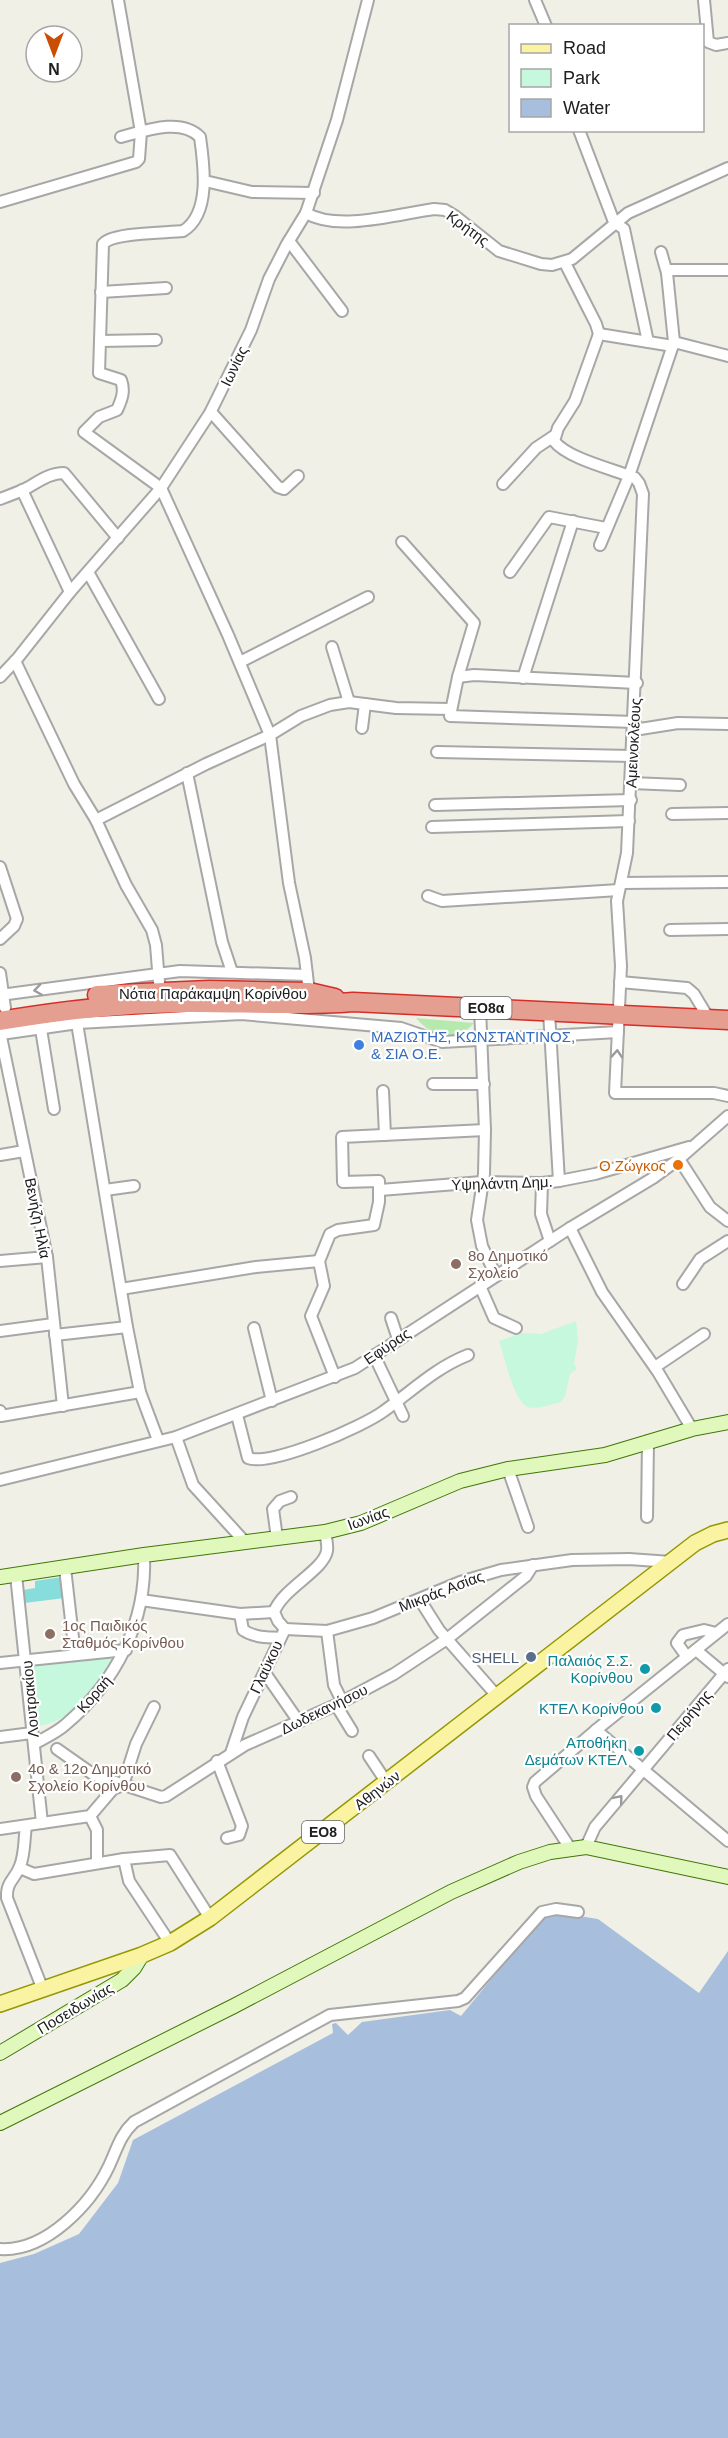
<svg xmlns="http://www.w3.org/2000/svg" width="728" height="2438" font-family="Arial,sans-serif">
	<rect width="100%" height="100%" fill="#f0f0e6"/>
	<path fill="#b6e9ae" d="M416,1018L474,1023C455,1044 433,1038 416,1018Z"/>
	<g fill="#c5f8dc">
		<path d="M576,1321L578,1341L574,1363L577,1369L570,1374L565,1396L561,1402C552,1404 537,1410 528,1407C514,1402 504,1355 499,1341L522,1333L541,1334Z"/>
		<path d="M116,1653C97,1682 75,1721 39,1726L35,1719L31,1665Z"/>
	</g>
	<polygon fill="#86dddb" points="62,1577 65,1598 24,1603 23,1590 35,1588 35,1581"/>
	<polygon fill="#a8bedd" points="547,1911 598,1919 699,1993 728,1951 728,2438 0,2438 0,2263 34,2254 79,2234 118,2183 133,2140 333,2033 332,2024 336,2023 348,2035 362,2022 450,2010 461,2016"/>
	<g fill="none" stroke-linecap="round" stroke-linejoin="round">
		<defs>
			<g id="street">
				<polyline points="535,0 546,26"/>
				<polyline points="704,0 708,42 716,45 728,43"/>
				<polyline points="579,130 614,222"/>
				<path d="M121,137C144,131 181,117 200,137C204,165 211,214 183,231C166,233 112,232 103,244L99,373L121,380C125,391 122,399 117,410L99,417L84,432L161,488L228,635L270,735L289,883L305,958L309,992"/>
				<polyline points="205,181 252,192 314,193"/>
				<polyline points="0,202 136,162 139,159 141,132 118,0"/>
				<path d="M306,213C338,232 398,214 434,209L445,210L455,216L499,251L541,264L552,265L572,259L628,213L728,168"/>
				<polyline points="614,222 624,229 648,342"/>
				<polyline points="289,241 342,311"/>
				<polyline points="661,252 667,273"/>
				<polyline points="565,263 596,324 599,334"/>
				<polyline points="101,292 166,288"/>
				<path d="M599,334L575,401L558,428L554,441C568,459 613,469 635,478L639,483L643,494L627,853L617,901L621,966L615,1093H714L728,1096"/>
				<polyline points="599,334 673,346"/>
				<polyline points="100,341 156,340"/>
				<polyline points="674,342 728,356"/>
				<polyline points="211,412 278,487 284,489 298,476"/>
				<polyline points="503,484 536,448 554,436"/>
				<polyline points="22,490 70,592"/>
				<path d="M0,499C8,496 16,493 23,490C37,483 48,473 64,473L118,538"/>
				<polyline points="402,542 474,623 458,677 450,716 635,722"/>
				<polyline points="600,545 629,476 674,342 667,273 671,270 728,270"/>
				<polyline points="88,572 159,699"/>
				<polyline points="510,572 549,517 606,528"/>
				<polyline points="332,647 349,702"/>
				<polyline points="15,661 74,784 96,820 126,885 152,930 156,945 159,982"/>
				<polyline points="240,662 368,597"/>
				<polyline points="0,677 17,659 70,592 161,488 210,413 251,330 269,279 287,244 306,213 337,120 368,0"/>
				<polyline points="458,677 474,675 637,683"/>
				<polyline points="523,678 573,521"/>
				<polyline points="362,728 365,704"/>
				<polyline points="634,730 678,723 728,724"/>
				<polyline points="437,752 633,756"/>
				<polyline points="187,773 222,942 232,972"/>
				<polyline points="631,783 680,785"/>
				<polyline points="435,805 631,800"/>
				<polyline points="672,814 728,813"/>
				<polyline points="96,820 206,764 270,735 301,716 330,705 349,702 396,708 451,709"/>
				<polyline points="432,827 629,821"/>
				<polyline points="0,867 17,919 14,926 0,939"/>
				<polyline points="621,883 728,882"/>
				<polyline points="428,896 442,901 619,890"/>
				<polyline points="670,930 728,929"/>
				<polyline points="0,973 5,1008"/>
				<polyline points="620,982 687,988 694,994 709,1019"/>
				<polyline points="0,995 180,971 307,975"/>
				<polyline points="480,1008 485,1130 484,1174 477,1220 482,1246 496,1276"/>
				<polyline points="549,1012 559,1181"/>
				<polyline points="76,1017 127,1327 140,1392 158,1440"/>
				<polyline points="40,1023 54,1109"/>
				<polyline points="0,1032 47,1257 63,1406"/>
				<polyline points="1,1034 78,1023 241,1014 401,1028 442,1042 618,1032"/>
				<polyline points="433,1084 484,1084"/>
				<polyline points="383,1091 385,1135"/>
				<polyline points="0,1155 24,1151"/>
				<polyline points="679,1159 710,1207 728,1221"/>
				<polyline points="542,1183 541,1214 550,1241"/>
				<polyline points="105,1190 134,1186"/>
				<polyline points="380,1190 482,1182 542,1183 559,1181 595,1174 689,1147"/>
				<polyline points="570,1228 602,1292 658,1372 692,1429"/>
				<polyline points="0,1261 47,1257"/>
				<polyline points="683,1284 700,1259 728,1241"/>
				<polyline points="480,1286 494,1318 516,1328"/>
				<polyline points="121,1289 256,1267 319,1261"/>
				<polyline points="391,1318 398,1339"/>
				<polyline points="254,1328 272,1401"/>
				<polyline points="0,1331 53,1324"/>
				<polyline points="55,1335 127,1327"/>
				<polyline points="374,1355 403,1416"/>
				<polyline points="655,1367 704,1334"/>
				<polyline points="335,1377 311,1316 324,1286 319,1261 330,1234 338,1230 374,1225 379,1202 379,1181 343,1182 342,1137 485,1130"/>
				<polyline points="0,1411 1,1416 140,1392"/>
				<path d="M237,1415L248,1458C271,1467 364,1426 384,1411C412,1391 435,1368 468,1355"/>
				<polyline points="176,1437 193,1485 245,1542"/>
				<polyline points="508,1469 528,1527"/>
				<polyline points="0,1480 176,1437 355,1368 570,1228 653,1178 679,1159 728,1116"/>
				<polyline points="647,1517 648,1441"/>
				<polyline points="277,1538 273,1509 280,1501 291,1497"/>
				<polyline points="65,1568 75,1655"/>
				<polyline points="16,1575 42,1823"/>
				<polyline points="141,1600 240,1614 274,1612"/>
				<polyline points="420,1600 439,1630 497,1696"/>
				<path d="M240,1614L243,1630C255,1638 267,1637 280,1638"/>
				<polyline points="285,1629 327,1631 373,1618 460,1582 501,1570 572,1560 629,1559 671,1562"/>
				<path d="M285,1629L278,1621L274,1612C283,1588 323,1571 327,1551C328,1545 326,1538 325,1532"/>
				<polyline points="327,1631 334,1685 342,1701"/>
				<polyline points="696,1650 728,1677"/>
				<polyline points="687,1657 677,1643 683,1635 704,1630 716,1633"/>
				<polyline points="0,1663 126,1650"/>
				<polyline points="265,1673 299,1722"/>
				<polyline points="336,1705 352,1731"/>
				<polyline points="596,1730 728,1841"/>
				<polyline points="0,1737 32,1733"/>
				<path d="M34,1744C44,1738 56,1733 65,1725C116,1682 147,1622 144,1555"/>
				<polyline points="57,1749 94,1775 161,1797 166,1796 245,1745 336,1705 394,1674 447,1639 526,1576 533,1565"/>
				<polyline points="231,1753 243,1717 285,1629"/>
				<polyline points="369,1756 387,1783"/>
				<polyline points="217,1761 242,1826 239,1835 227,1838"/>
				<polyline points="90,1816 97,1830 97,1863"/>
				<path d="M26,1826C24,1839 25,1854 20,1866C15,1880 6,1881 7,1898L43,1990"/>
				<polyline points="0,1829 90,1816 113,1789 123,1785 136,1744 154,1707"/>
				<polyline points="586,1847 595,1827 728,1669"/>
				<polyline points="570,1848 536,1796 533,1787 535,1782 596,1730 728,1624"/>
				<polyline points="124,1859 129,1881 170,1943"/>
				<polyline points="20,1868 34,1874 124,1859 170,1855 210,1918"/>
				<path d="M0,2249C46,2252 91,2204 109,2166C117,2149 120,2135 134,2122L330,2015L458,2001L465,1998L542,1912L556,1909L578,1912"/>
			</g>
			<g id="secondary">
				<polyline points="0,1577 144,1555 325,1532 361,1523 460,1481 508,1469 605,1455 692,1429 728,1422"/>
				<polyline points="0,2053 122,1980 134,1968 142,1955"/>
				<polyline points="0,2123 234,2006 451,1892 519,1862 550,1852 586,1847 728,1877"/>
			</g>
			<polyline id="primary" points="0,2004 142,1955 170,1943 210,1918 695,1543 713,1534 728,1530"/>
			<g id="highway">
				<polyline points="97,995 209,990 309,992 335,998"/>
				<path d="M0,1021C59,1011 118,1004 179,1003C237,1002 295,1007 353,1002L728,1020"/>
			</g>
		</defs>
		<use href="#street" stroke="#a7a7a7" stroke-width="14"/>
		<use href="#secondary" stroke="#427607" stroke-width="16"/>
		<use href="#primary" stroke="#949803" stroke-width="18"/>
		<use href="#highway" stroke="#d72d2a" stroke-width="21"/>
		<use href="#street" stroke="#fff" stroke-width="10"/>
		<use href="#secondary" stroke="#e0f8bc" stroke-width="14"/>
		<use href="#primary" stroke="#faf3a2" stroke-width="15"/>
		<use href="#highway" stroke="#e59f90" stroke-width="18"/>
	</g>
	<defs><path id="oneway-chevron" d="M-2-3.5L2.5 0L-2 3.5" fill="none" stroke-width="1.6" stroke-linecap="round" stroke-linejoin="round" transform="scale(1.5)"/></defs>
	<g stroke="#9b9b9b">
		<use href="#oneway-chevron" transform="translate(38 990) rotate(172)"/>
		<use href="#oneway-chevron" transform="translate(617 1054) rotate(-86)"/>
		<use href="#oneway-chevron" transform="translate(619 1799) rotate(-50)"/>
	</g>
	<circle fill="#3f7fe0" stroke="#fff" stroke-width="2" cx="359" cy="1045" r="6"/>
	<circle fill="#e8710a" stroke="#fff" stroke-width="2" cx="678" cy="1165" r="6"/>
	<g fill="#8d6e63" stroke="#fff" stroke-width="2">
		<circle cx="456" cy="1264" r="6"/>
		<circle cx="50" cy="1634" r="6"/>
		<circle cx="16" cy="1777" r="6"/>
	</g>
	<circle fill="#5c6f8a" stroke="#fff" stroke-width="2" cx="531" cy="1657" r="6"/>
	<g fill="#0f9aa8" stroke="#fff" stroke-width="2">
		<circle cx="645" cy="1669" r="6"/>
		<circle cx="656" cy="1708" r="6"/>
		<circle cx="639" cy="1751" r="6"/>
	</g>
	<g text-anchor="middle" dominant-baseline="central" stroke-width="4.5" stroke-linejoin="round" paint-order="stroke">
		<g fill="#fff" stroke="#636363" stroke-width="1.5">
			<rect x="460.5" y="997" width="51" height="22" rx="4.5"/>
			<rect x="302" y="1821" width="42" height="22" rx="4.5"/>
		</g>
		<g font-size="14" font-weight="bold" fill="#202020">
			<text x="486" y="1008">ΕΟ8α</text>
			<text x="323" y="1832">ΕΟ8</text>
		</g>
		<g font-size="15" fill="#202020" stroke="#fff">
			<text transform="translate(468 228) rotate(36)">Κρήτης</text>
			<text transform="translate(234 366) rotate(-64)">Ιωνίας</text>
			<text transform="translate(633 743) rotate(-87)">Αμεινοκλέους</text>
			<text x="213" y="993">Νότια Παράκαμψη Κορίνθου</text>
			<text transform="translate(502 1183) rotate(-2)">Υψηλάντη Δημ.</text>
			<text transform="translate(38 1218) rotate(79)">Βενήζη Ηλία</text>
			<text transform="translate(387 1346) rotate(-34)">Εφύρας</text>
			<text transform="translate(368 1518) rotate(-20)">Ιωνίας</text>
			<text transform="translate(441 1591) rotate(-21)">Μικράς Ασίας</text>
			<text transform="translate(266 1667) rotate(-65)">Γλαύκου</text>
			<text transform="translate(94 1694) rotate(-49)">Κοραή</text>
			<text transform="translate(30 1699) rotate(-95)">Λουτρακίου</text>
			<text transform="translate(324 1709) rotate(-26)">Δωδεκανήσου</text>
			<text transform="translate(689 1715) rotate(-50)">Πειρήνης</text>
			<text transform="translate(377 1790) rotate(-38)">Αθηνών</text>
			<text transform="translate(75 2008) rotate(-31)">Ποσειδωνίας</text>
		</g>
		<g font-size="15" fill="#366cbe" stroke="#fff" text-anchor="start">
			<text x="371" y="1036">ΜΑΖΙΩΤΗΣ, ΚΩΝΣΤΑΝΤΙΝΟΣ,<tspan x="371" dy="17">&amp; ΣΙΑ Ο.Ε.</tspan></text>
		</g>
		<g font-size="15" fill="#c56008" stroke="#fff" text-anchor="end">
			<text x="666" y="1165">Ο Ζώγκος</text>
		</g>
		<g font-size="15" fill="#785e54" stroke="#fff" text-anchor="start">
			<text x="468" y="1255">8ο Δημοτικό<tspan x="468" dy="17">Σχολείο</tspan></text>
			<text x="62" y="1625">1ος Παιδικός<tspan x="62" dy="17">Σταθμός Κορίνθου</tspan></text>
			<text x="28" y="1768">4ο &amp; 12ο Δημοτικό<tspan x="28" dy="17">Σχολείο Κορίνθου</tspan></text>
		</g>
		<g font-size="15" fill="#4e5e75" stroke="#fff" text-anchor="end">
			<text x="519" y="1657">SHELL</text>
		</g>
		<g font-size="15" fill="#0d838f" stroke="#fff" text-anchor="end">
			<text x="633" y="1660">Παλαιός Σ.Σ.<tspan x="633" dy="17">Κορίνθου</tspan></text>
			<text x="644" y="1708">ΚΤΕΛ Κορίνθου</text>
			<text x="627" y="1742">Αποθήκη<tspan x="627" dy="17">Δεμάτων ΚΤΕΛ</tspan></text>
		</g>
	</g>
	<rect x="509" y="24" width="195" height="108" fill="#ffffff" stroke="#a6a6a6" stroke-width="1.5"/>
	<rect x="521" y="44" width="30" height="9" fill="#faf3a2" stroke="#a6a6a6" stroke-width="1.5"/>
	<text x="563" y="54" font-size="18" fill="#202020">Road</text>
	<rect x="521" y="69" width="30" height="18" fill="#c5f8dc" stroke="#a6a6a6" stroke-width="1.5"/>
	<text x="563" y="84" font-size="18" fill="#202020">Park</text>
	<rect x="521" y="99" width="30" height="18" fill="#a8bedd" stroke="#a6a6a6" stroke-width="1.5"/>
	<text x="563" y="114" font-size="18" fill="#202020">Water</text>
	<g transform="translate(54 54) rotate(180)"><circle r="28" fill="#ffffff" stroke="#a6a6a6" stroke-width="1.5"/>
	<path d="M0-4.5L10 22L0 15L-10 22Z" fill="#cb4c05"/>
	<text y="-9" font-size="16" font-weight="bold" text-anchor="middle" fill="#202020">N</text>
	</g>
</svg>
